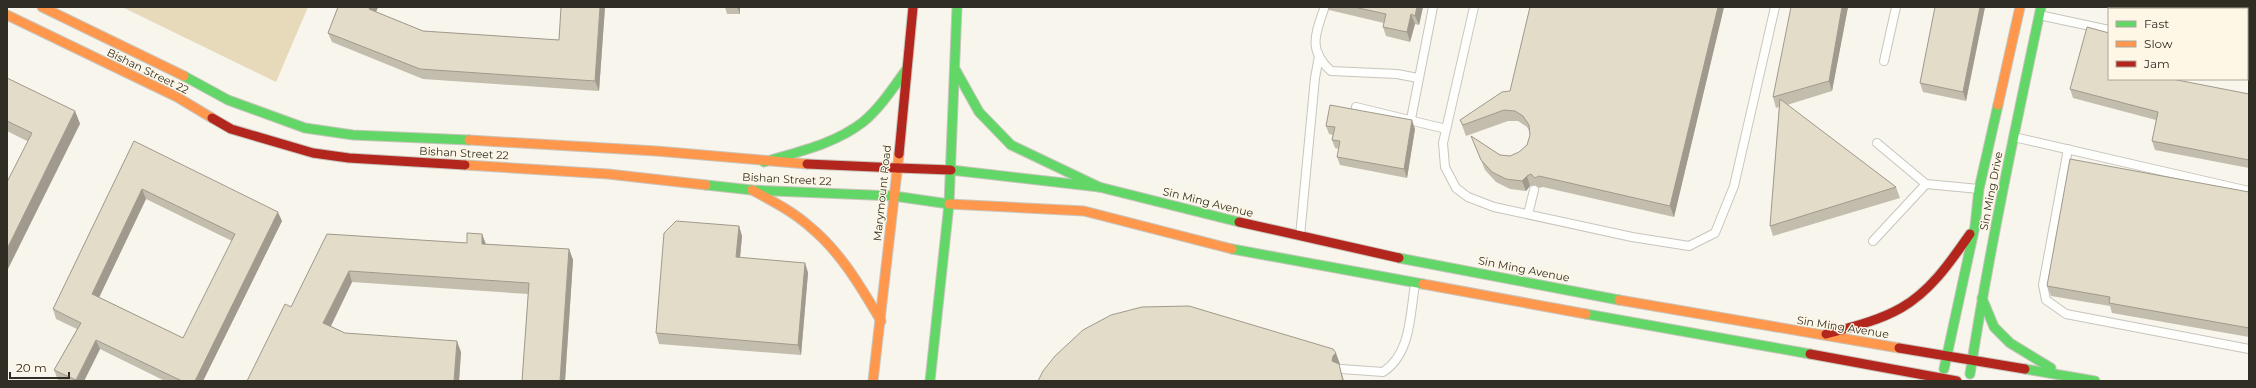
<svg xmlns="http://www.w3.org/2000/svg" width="2256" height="388" font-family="Montserrat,sans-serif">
	<rect width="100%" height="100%" fill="#f8f5ec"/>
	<polygon fill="#e7daba" points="122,7 308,7 276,82"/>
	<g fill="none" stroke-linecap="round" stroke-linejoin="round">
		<defs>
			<g id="lane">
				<polyline points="1474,7 1443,143 1445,167 1456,188 1468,197 1494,207 1632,237 1689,246 1715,233 1734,186 1775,7"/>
				<path d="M1324,9C1315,35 1308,50 1331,71L1397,74L1418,78"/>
				<polyline points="2039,15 2109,30"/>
				<polyline points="1884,61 1896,7"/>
				<polyline points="2247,61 2249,62"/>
				<polyline points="1356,107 1446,129"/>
				<polyline points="1411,119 1433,7"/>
				<polyline points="2014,137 2249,191"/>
				<polyline points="1877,143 1926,184 1979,189"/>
				<polyline points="2068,149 2043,285 2046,300 2066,314 2249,349"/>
				<polyline points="1528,214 1534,190"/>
				<polyline points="1300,236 1315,78 1319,56"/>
				<polyline points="1873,241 1926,184"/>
				<path d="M1341,369L1383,372C1411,354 1410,315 1415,284"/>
			</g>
			<g id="fast">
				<polyline points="955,69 979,112 1011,145 1099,187"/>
				<polyline points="184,76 228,100 305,128 353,135 469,140"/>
				<path d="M764,162C797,152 835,144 863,122C880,108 893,88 906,70"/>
				<polyline points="951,170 1099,187 1239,222"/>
				<polyline points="706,185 752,190 894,196"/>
				<polyline points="894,196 949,204"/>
				<polyline points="1232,249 1423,284"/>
				<polyline points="1399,258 1619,300"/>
				<polyline points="1982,298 1994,327 2010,343 2051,368"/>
				<polyline points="1586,314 1810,354"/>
				<polyline points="1944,369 1975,226 1979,189 1998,105"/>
				<polyline points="2025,369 2095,381"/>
				<path d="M1970,374C1989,251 2015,129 2041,7"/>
				<polyline points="930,381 949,204 957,7"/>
			</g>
			<g id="slow">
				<polyline points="42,7 184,76"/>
				<polyline points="7,15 177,97 212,118"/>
				<polyline points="1998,105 2020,7"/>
				<polyline points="469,140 656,151 807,164"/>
				<polyline points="465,165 608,174 706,185"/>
				<path d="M752,190C772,201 792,211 809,226C840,251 861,287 881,321"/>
				<polyline points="949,204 1084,211 1232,249"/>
				<polyline points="1423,284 1586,314"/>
				<polyline points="1619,300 1899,348"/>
				<polyline points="873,381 899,154"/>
			</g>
			<g id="jam">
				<polyline points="212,118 231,129 313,153 349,158 465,165"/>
				<polyline points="899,154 913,7"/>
				<polyline points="807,164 898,168"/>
				<polyline points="898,168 951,170"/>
				<polyline points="1239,222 1399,258"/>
				<path d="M1826,334C1852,327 1878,321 1901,308C1931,291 1951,261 1970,234"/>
				<polyline points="1899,348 2025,369"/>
				<polyline points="1810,354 1957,381"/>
			</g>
		</defs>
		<use href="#lane" stroke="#c8c5bd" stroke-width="10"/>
		<use href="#fast" stroke="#c8c5bd" stroke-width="11"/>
		<use href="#slow" stroke="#c8c5bd" stroke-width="11"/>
		<use href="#jam" stroke="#c8c5bd" stroke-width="11"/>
		<use href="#lane" stroke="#fefefc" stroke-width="8"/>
		<use href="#fast" stroke="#63d668" stroke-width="9"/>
		<use href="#slow" stroke="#ff974d" stroke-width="9"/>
		<use href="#jam" stroke="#b3261e" stroke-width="9"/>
	</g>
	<g fill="#c3bdad" fill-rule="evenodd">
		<polygon points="338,7 378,7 376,12 423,31 559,40 561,7 605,7 599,91 423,79 332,42 328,33"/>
		<polygon points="725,7 740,7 740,14 727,14"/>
		<polygon points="1327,7 1423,7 1419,25 1415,24 1410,42 1386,36 1383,27 1384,23 1329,10"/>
		<polygon points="1530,7 1724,7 1674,217 1543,187 1539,188 1535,185 1530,186 1526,191 1510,189 1496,182 1485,170 1471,136 1500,155 1510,156 1519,152 1527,145 1530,135 1529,131 1527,127 1518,121 1508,121 1466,136 1460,120 1510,91"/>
		<polygon points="1848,7 1832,91 1787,105 1896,187 1900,198 1773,236 1770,226 1779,107 1776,108 1773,97"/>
		<polygon points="1935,7 1985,7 1966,101 1923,92 1920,83"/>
		<polygon points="2111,7 2249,7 2249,34 2247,33 2247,9 2122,9"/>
		<polygon points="7,78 75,111 80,124 27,141 7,131"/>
		<polygon points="2109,79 2249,94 2249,168 2155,150 2152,141 2156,120 2073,98 2070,89"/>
		<polygon points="1326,126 1415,129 1407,178 1340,165 1337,157 1339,149 1335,148 1332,140 1333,135 1329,134"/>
		<path d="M134,141L282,221L203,381H165L100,349L84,381H60L58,380L54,370L77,329L56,319L53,309ZM146,199L232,241L183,338L99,297Z"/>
		<polygon points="2249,192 2249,337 2112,313 2110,306 2051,296 2047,286"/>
		<polygon points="739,226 742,236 740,258 805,263 808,273 801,355 659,344 656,333"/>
		<polygon points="327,234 467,243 482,234 486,244 569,249 573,260 565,381 522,381 528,294 352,282 331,326 345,333 461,352 459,381 247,381 291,307"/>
	</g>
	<g fill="#9f9a8d">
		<polygon points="370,7 378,7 373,19 369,9"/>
		<polygon points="600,7 605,7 599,91 595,81"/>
		<polygon points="737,7 740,7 740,14"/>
		<polygon points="1417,7 1423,7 1419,25 1415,16"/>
		<polygon points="1718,7 1724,7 1674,217 1670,206"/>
		<polygon points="1842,7 1848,7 1832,91 1829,81"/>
		<polygon points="1980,7 1985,7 1966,101 1963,92"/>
		<polygon points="1411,14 1415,24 1410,42 1407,32"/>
		<polygon points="75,111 80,124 7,271 7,249"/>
		<polygon points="1412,120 1415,129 1407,178 1404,169"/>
		<polygon points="1527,176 1530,186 1526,191 1522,181"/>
		<polygon points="142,189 146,199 96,304 92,294"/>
		<polygon points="278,212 282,221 203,381 195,381"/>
		<polygon points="739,226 742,236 739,268 736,257"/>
		<polygon points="482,234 486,245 482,244"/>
		<polygon points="569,249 573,260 565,381 560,381"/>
		<polygon points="805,263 808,273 801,355 798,345"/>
		<polygon points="349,271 352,282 327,334 323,323"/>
		<polygon points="96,340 100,349 84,381 76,381"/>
		<polygon points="457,341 461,352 459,381 454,381"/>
		<polygon points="1336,353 1340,364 1339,365 1344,381 1343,381 1332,361 1333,356"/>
	</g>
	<g fill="#e3dcc9" stroke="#9f9a8d" fill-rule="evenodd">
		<polygon points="338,7 370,7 369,9 423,31 559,40 561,7 600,7 595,81 420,69 328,33"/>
		<polygon points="1354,7 1417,7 1415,16 1411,14 1407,32 1383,27 1386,14"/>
		<polygon points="1530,7 1718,7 1670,206 1539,176 1535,178 1531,174 1527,176 1522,181 1506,179 1492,172 1481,160 1471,136 1500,155 1510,156 1519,152 1527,145 1530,135 1529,125 1523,116 1515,111 1504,110 1463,125 1460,120 1502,92 1510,91"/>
		<polygon points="1791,7 1842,7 1829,81 1773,97"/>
		<polygon points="1935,7 1980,7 1963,92 1920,83"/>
		<polygon points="2127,7 2249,7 2249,30 2247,30 2247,9 2137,9"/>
		<polygon points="2087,27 2109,33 2109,79 2172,79 2249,94 2249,160 2152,141 2158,112 2070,89"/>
		<polygon points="7,78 75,111 7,249 7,182 32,133 7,121"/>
		<polygon points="1780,99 1896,187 1770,226"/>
		<polygon points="1330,105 1412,120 1404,169 1337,157 1340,141 1332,140 1335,127 1326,126"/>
		<path d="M134,141L278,212L195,381H182L96,340L76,380L54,370L81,323L53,309ZM142,189L235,234L183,338L92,294Z"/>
		<polygon points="2070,159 2249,192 2249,328 2109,303 2110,297 2047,286"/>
		<polygon points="676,221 739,226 736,257 805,263 798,345 656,333 664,233"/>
		<polygon points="467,233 482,234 482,244 569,249 560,381 522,381 529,283 349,271 323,323 345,333 457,341 454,381 247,381 285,304 291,307 327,234 467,243"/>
		<polygon points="1189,306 1333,349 1336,353 1333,356 1332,361 1339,364 1343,381 1038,381 1043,371 1055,356 1083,330 1111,315 1142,307"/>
	</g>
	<g text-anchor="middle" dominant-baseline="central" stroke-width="3" stroke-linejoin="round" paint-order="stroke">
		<g font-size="11" fill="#302d25" stroke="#fef7e6">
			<text transform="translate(148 71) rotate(26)">Bishan Street 22</text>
			<text transform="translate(464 153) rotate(3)">Bishan Street 22</text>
			<text transform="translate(787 179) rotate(3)">Bishan Street 22</text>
			<text transform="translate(1991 191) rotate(-79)">Sin Ming Drive</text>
			<text transform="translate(882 193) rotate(-84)">Marymount Road</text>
			<text transform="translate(1208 202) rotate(14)">Sin Ming Avenue</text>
			<text transform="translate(1524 269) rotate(11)">Sin Ming Avenue</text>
			<text transform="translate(1843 327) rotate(9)">Sin Ming Avenue</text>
		</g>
	</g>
	<rect width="2256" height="388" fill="none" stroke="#302d25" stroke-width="16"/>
	<rect x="2108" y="8" width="140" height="72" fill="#fef7e6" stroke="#aca699"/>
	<rect x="2116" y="21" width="20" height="6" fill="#63d668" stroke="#aca699"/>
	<text x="2144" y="28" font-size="12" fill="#302d25">Fast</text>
	<rect x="2116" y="41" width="20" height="6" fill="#ff974d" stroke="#aca699"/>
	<text x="2144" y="48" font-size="12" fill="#302d25">Slow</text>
	<rect x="2116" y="61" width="20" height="6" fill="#b3261e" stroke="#aca699"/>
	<text x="2144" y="68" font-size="12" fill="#302d25">Jam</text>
	<path d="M10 372v6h59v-6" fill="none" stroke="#302d25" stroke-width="2"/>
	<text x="16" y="372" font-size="12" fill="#302d25" stroke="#fef7e6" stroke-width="3" paint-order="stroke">20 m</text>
</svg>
